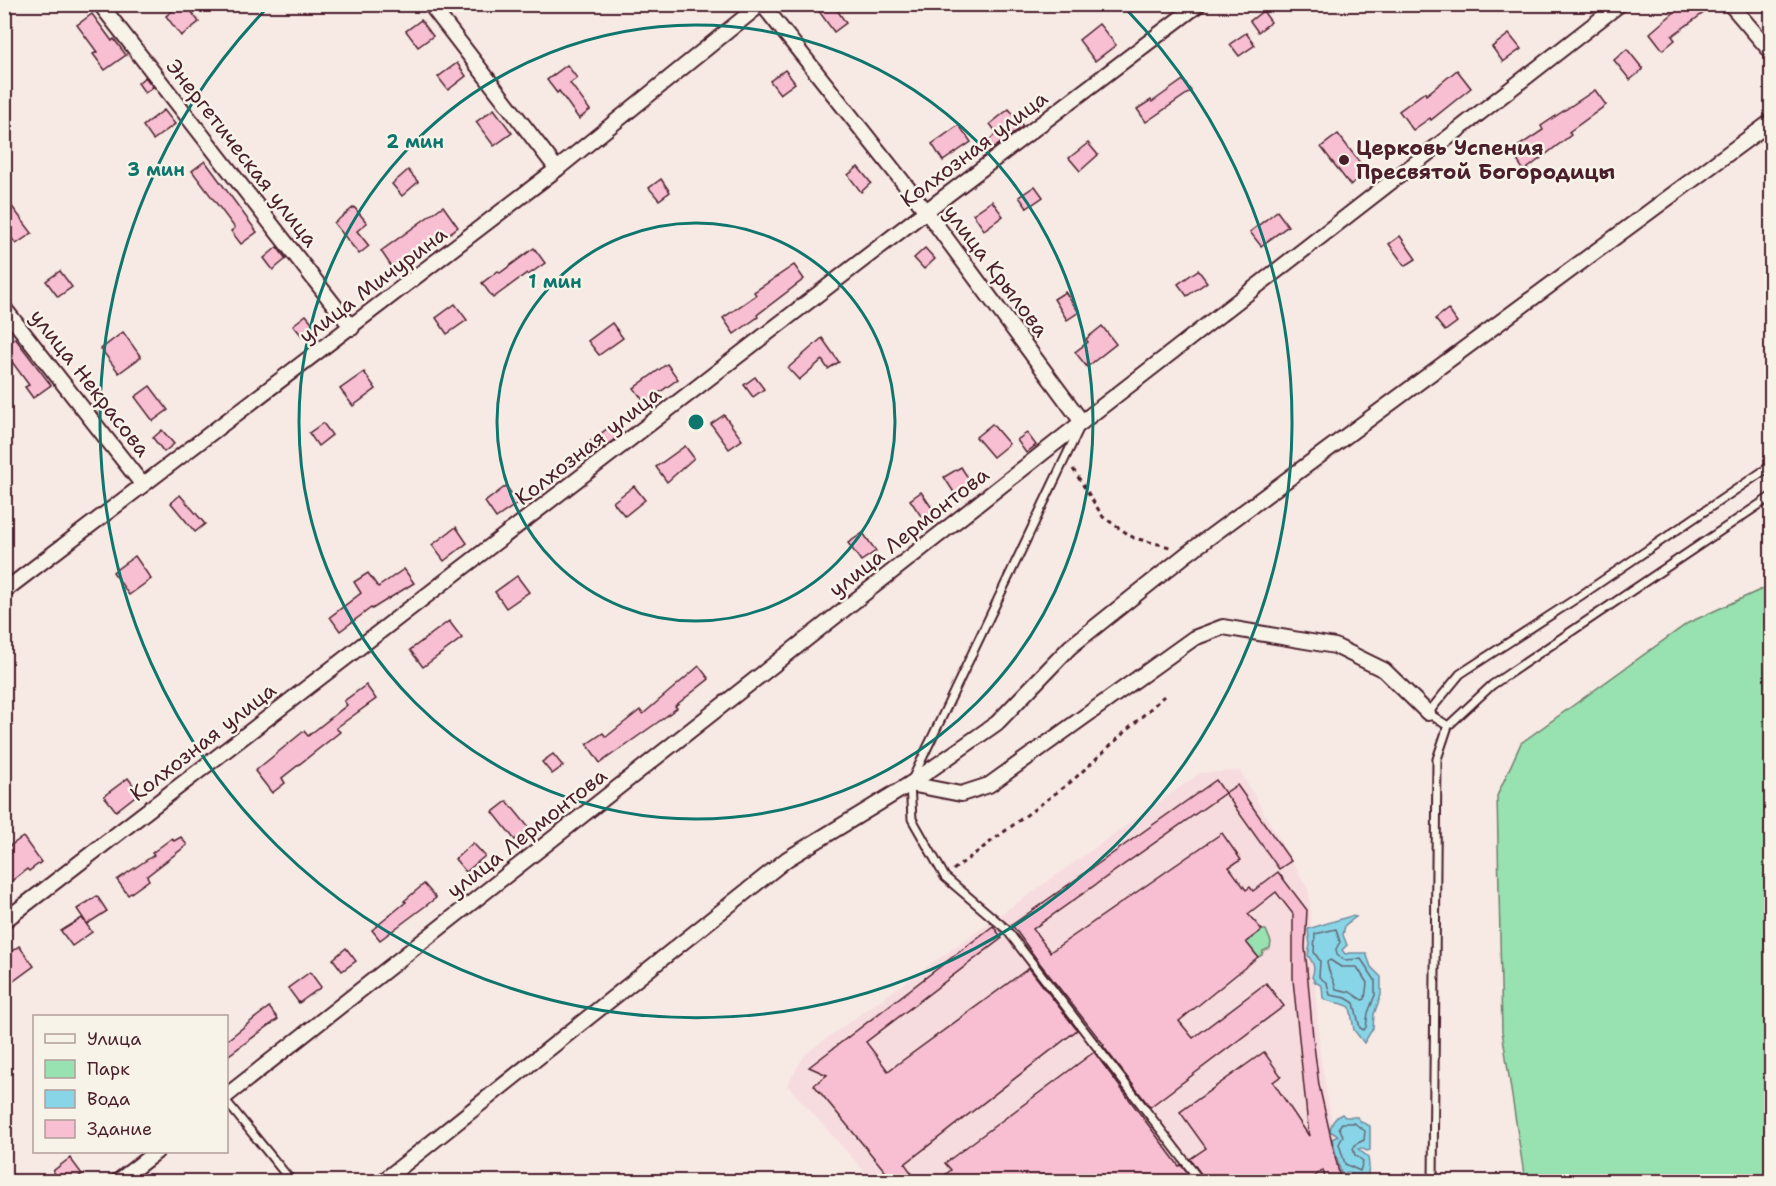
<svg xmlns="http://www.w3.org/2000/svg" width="1776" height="1186" font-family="'Shantell Sans',sans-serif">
	<rect width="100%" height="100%" fill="#f7e9e4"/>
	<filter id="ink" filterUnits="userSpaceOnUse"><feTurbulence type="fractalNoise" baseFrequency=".0167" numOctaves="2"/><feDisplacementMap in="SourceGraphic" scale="12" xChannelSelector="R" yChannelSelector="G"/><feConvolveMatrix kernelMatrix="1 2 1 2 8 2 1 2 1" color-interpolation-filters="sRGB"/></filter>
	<g filter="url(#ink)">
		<polygon fill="#f7dcdf" points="1240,771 1309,891 1320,1055 1342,1181 873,1181 787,1085 806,1053 1200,773"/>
		<g fill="#98e1b0" stroke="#71806e" stroke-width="1.5">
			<polygon points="1771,585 1771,1181 1525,1181 1502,1031 1497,796 1521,743 1688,623"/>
			<polygon points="1262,930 1266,930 1271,942 1270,948 1263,951 1262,955 1258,957 1246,942"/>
		</g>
		<g fill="#88d5e7" stroke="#6f8c9c" stroke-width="1.5">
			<path d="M1351,916L1356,917L1345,925L1343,935L1347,945L1342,950L1345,954L1350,953H1366L1371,967L1381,977V995L1374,1014L1373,1028L1364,1043L1354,1030L1350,1007C1341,1002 1332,1004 1323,998L1322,986L1315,982L1312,977C1316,967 1313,963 1308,955L1310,945L1308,929Z"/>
			<path d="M1342,1114L1345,1117H1357L1361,1122L1370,1126V1150L1367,1151L1361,1148L1358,1149L1368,1157L1369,1166L1367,1181H1342V1180L1353,1176L1349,1172L1341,1173L1332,1139L1338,1136L1330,1131C1331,1124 1335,1117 1342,1114Z"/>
		</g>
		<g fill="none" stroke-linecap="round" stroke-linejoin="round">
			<g stroke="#636876" stroke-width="1.5">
				<polygon points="1336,929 1340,942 1336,949 1337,955 1344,960 1361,959 1375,980 1375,995 1368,1013 1366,1027 1364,1030 1360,1028 1354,1003 1346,998 1330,995 1327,983 1319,977 1320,961 1314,952 1315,934"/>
				<path d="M1330,960L1341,967H1357L1367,983L1365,999L1362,1000L1350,992L1336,989C1334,979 1328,973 1327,962Z"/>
				<polygon points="1342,1123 1354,1123 1365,1131 1364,1140 1356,1144 1353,1149 1355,1155 1363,1161 1360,1171 1345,1164 1339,1144 1343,1136 1339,1127"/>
			</g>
		</g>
		<g fill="#f8bfd3" stroke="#4a1f2b" stroke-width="1.5">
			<polygon points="181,4 186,4 199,22 181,36 166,16"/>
			<polygon points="826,4 833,4 846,23 834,32 818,10"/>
			<polygon points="1684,4 1716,4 1672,36 1675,40 1663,50 1650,33"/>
			<polygon points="1263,11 1271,22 1258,32 1250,21"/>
			<polygon points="92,14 112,41 114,39 126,55 105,70 93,54 97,52 77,25"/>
			<polygon points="421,20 433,36 418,47 406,31"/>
			<polygon points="1099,24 1116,45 1095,61 1079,40"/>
			<polygon points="1246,33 1255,45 1239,56 1230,44"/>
			<polygon points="1509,34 1521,49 1503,62 1492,47"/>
			<polygon points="1627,49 1643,69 1630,80 1614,60"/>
			<polygon points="457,63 466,76 448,90 438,77"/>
			<polygon points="567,65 577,78 570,83 590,110 579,119 559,91 557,93 547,80"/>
			<polygon points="785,70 795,83 780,94 770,81"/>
			<polygon points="1457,70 1471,88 1431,120 1430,118 1413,130 1399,111 1425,92 1426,95"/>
			<polygon points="145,77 153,87 145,93 138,83"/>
			<polygon points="1183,80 1191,91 1146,122 1137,109 1151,100 1152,102"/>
			<polygon points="1595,90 1606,105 1569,132 1571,135 1524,171 1511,151 1543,130 1541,126"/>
			<polygon points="494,109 512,133 494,146 476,122"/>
			<polygon points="1009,109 1023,126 994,148 988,141 997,133 990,124"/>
			<polygon points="164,110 175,124 153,140 143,126"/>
			<polygon points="959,125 971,142 943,161 932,144"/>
			<polygon points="1338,134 1367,172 1350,185 1321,147"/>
			<polygon points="1088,143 1098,155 1080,171 1069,158"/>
			<polygon points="205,161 257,232 241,244 231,231 235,228 192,171"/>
			<polygon points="858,167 871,183 861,192 848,175"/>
			<polygon points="408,170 418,182 402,196 392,184"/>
			<polygon points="661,179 670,192 659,200 649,188"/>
			<polygon points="1035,186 1043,197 1027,208 1019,197"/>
			<polygon points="4,196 32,233 16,244 4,228"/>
			<polygon points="992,201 1003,216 984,230 973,214"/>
			<polygon points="443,206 458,227 428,249 426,247 393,269 381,251"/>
			<polygon points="354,207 367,223 357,231 369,246 359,254 334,223"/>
			<polygon points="1277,211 1288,226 1261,246 1250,232"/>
			<polygon points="1400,236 1416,259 1405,266 1389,244"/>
			<polygon points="277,247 286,259 273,270 264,258"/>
			<polygon points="534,248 545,263 528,275 527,273 493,298 482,283 498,271 500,273"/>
			<polygon points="925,248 935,259 924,269 914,258"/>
			<polygon points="794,265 804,279 757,315 758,317 734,334 723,318 756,295 754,292"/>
			<polygon points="1198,270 1207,282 1187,296 1178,284"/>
			<polygon points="60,271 72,287 58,297 46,281"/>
			<polygon points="1065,292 1079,312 1067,320 1054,299"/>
			<polygon points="455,304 467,320 447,334 436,318"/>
			<polygon points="1448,309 1457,322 1445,331 1435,319"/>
			<polygon points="306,315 315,326 302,336 293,325"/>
			<polygon points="612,323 623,338 599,355 588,341"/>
			<polygon points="1102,326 1116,344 1087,367 1075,352 1088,342 1086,339"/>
			<polygon points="123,332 141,357 119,373 101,349"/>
			<polygon points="15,338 51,385 33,398 25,387 29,385 4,351 4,346"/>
			<polygon points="822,338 839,362 828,369 822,360 799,380 788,368"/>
			<polygon points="667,364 678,379 645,403 634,388"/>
			<polygon points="364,372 376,389 353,406 340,389"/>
			<polygon points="755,377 764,389 753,397 744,385"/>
			<polygon points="150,386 168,410 153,421 135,397"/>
			<polygon points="724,415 742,440 729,449 711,424"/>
			<polygon points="323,423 332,435 318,446 309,433"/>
			<polygon points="992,424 1009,444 993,457 976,437"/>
			<polygon points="612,425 620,435 594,455 586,445"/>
			<polygon points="162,430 174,444 164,452 153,438"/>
			<polygon points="1027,433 1036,445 1026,453 1017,440"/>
			<polygon points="685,446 694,458 667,482 656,467"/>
			<polygon points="961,467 972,484 955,494 944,477"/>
			<polygon points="506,486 518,503 496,518 485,502"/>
			<polygon points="634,486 645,500 625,516 613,502"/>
			<polygon points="921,492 934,511 923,519 910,500"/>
			<polygon points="180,495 205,524 195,532 171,503"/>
			<polygon points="456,527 467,543 444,561 432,545"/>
			<polygon points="863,533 876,551 861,561 848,543"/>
			<polygon points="135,556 151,579 129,595 113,572"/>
			<polygon points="404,569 414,583 372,609 371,608 340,631 330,617 361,593 354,582 368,573 378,587"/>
			<polygon points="517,576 529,592 506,608 495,592"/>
			<polygon points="449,621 462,638 423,667 410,650"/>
			<polygon points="699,666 709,679 675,706 677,708 661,720 600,763 587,744 603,733 606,737 640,710 643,714"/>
			<polygon points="366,685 376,699 336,728 340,732 282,778 285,783 272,793 255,771 304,731 308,736 347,705 344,701"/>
			<polygon points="553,754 563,766 552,774 542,762"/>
			<polygon points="128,778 139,793 116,811 104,796"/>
			<polygon points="1216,780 1225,793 1033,929 1050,952 1222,833 1241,860 1229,867 1246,890 1250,887 1253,891 1278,872 1307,910 1305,947 1313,1037 1319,1085 1341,1182 1326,1182 1323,1170 1307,1182 1207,1182 1190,1159 1206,1148 1180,1112 1264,1052 1281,1076 1273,1082 1309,1136 1293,980 1293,914 1276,892 1248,914 1262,930 1246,942 1258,957 1179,1021 1193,1038 1266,983 1284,1006 1150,1107 1103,1046 1104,1045 1038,961 1012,925"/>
			<polygon points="1237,785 1291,861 1279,869 1225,793"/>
			<polygon points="507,801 530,829 515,840 493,812"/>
			<polygon points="23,837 41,862 29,871 27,869 4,887 4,850"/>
			<polygon points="181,837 187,845 147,876 149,880 128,895 117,880 154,855 152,853 172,838 174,841"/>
			<polygon points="473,843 485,856 466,872 455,859"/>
			<polygon points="424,884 436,898 380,940 372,930 406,902 404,901"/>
			<polygon points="97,896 107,911 87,924 77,909"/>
			<polygon points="82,918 92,932 72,946 61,931"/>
			<polygon points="993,926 1002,938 866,1042 888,1071 1029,968 1077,1030 905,1164 918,1182 894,1182 814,1085 827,1075 809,1067"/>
			<polygon points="19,946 34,966 4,988 4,957"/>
			<polygon points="346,948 356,961 342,971 333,959"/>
			<polygon points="310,972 321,987 299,1003 288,988"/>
			<polygon points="269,1007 278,1019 226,1057 226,1041"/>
			<polygon points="1094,1052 1179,1166 1181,1165 1194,1182 936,1182 951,1170 945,1163"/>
			<polygon points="70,1158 82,1174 72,1182 61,1182 53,1171"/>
		</g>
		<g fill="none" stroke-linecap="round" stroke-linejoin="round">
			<defs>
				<g id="lane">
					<polyline points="1079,429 910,784 912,819 945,877 1006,929 1201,1182"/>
					<polyline points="1448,726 1428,713 1460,674 1580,596 1772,465"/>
					<polyline points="226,1101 292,1182"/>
					<polyline points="1433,1182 1437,759 1448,726 1492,685 1772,496"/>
				</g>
				<g id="street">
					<polyline points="100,4 352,328"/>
					<polyline points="430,4 557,169"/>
					<polyline points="762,4 926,211 1082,422"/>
					<polyline points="1730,4 1772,53"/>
					<polyline points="4,308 142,484"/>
					<polyline points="4,591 557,169 761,4"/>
					<polyline points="910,784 961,794 989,785 1194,638 1223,627 1335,646 1384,670 1428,713"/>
					<polyline points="4,921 926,211 1199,4"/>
					<polyline points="226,1096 1082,422 1620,4"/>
					<polyline points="117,1182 156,1152"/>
					<polyline points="382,1182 787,859 910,784 997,723 1070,647 1188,553 1772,121"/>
				</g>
			</defs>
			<use href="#lane" stroke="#4a1f2b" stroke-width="11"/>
			<use href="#street" stroke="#4a1f2b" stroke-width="18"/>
			<g stroke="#4a1f2b" stroke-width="3" stroke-dasharray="4.5 4.5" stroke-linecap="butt">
				<polyline points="1073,469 1103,517 1134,538 1170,547"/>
				<polyline points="953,870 1072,781 1164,696"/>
			</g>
			<use href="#lane" stroke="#f7f3e8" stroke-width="7"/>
			<use href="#street" stroke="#f7f3e8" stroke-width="14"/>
		</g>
	</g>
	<g fill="none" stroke="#0f766e" stroke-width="3">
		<circle cx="696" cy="422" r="199"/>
		<circle cx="696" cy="422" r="397"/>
		<path d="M1125 8A596 596 0 1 1 267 8"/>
	</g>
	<circle fill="#4a1f2b" stroke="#f7f3e8" stroke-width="2" cx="1344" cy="160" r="6"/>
	<g text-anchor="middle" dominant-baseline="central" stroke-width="5" stroke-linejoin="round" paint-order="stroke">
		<g font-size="21" font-weight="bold" fill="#4a1f2b" stroke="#f7f3e8" text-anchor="start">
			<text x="1356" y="148">Церковь Успения<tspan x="1356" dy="24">Пресвятой Богородицы</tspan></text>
		</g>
		<g font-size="21" fill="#4a1f2b" stroke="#f7f3e8">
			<text transform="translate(974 149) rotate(-37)">Колхозная улица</text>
			<text transform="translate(242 153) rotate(52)">Энергетическая улица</text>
			<text transform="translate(996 271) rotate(53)">улица Крылова</text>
			<text transform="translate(373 285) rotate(-37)">улица Мичурина</text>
			<text transform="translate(90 383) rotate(52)">улица Некрасова</text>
			<text transform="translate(588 446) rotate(-38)">Колхозная улица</text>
			<text transform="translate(909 532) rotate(-38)">улица Лермонтова</text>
			<text transform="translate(203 742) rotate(-38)">Колхозная улица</text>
			<text transform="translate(527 833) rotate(-38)">улица Лермонтова</text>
		</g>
	</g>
	<circle cx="696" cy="422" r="9" fill="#0f766e" stroke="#f7f3e8" stroke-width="3"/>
	<g font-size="18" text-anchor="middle" font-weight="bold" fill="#0f766e" stroke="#f7f3e8" stroke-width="5" stroke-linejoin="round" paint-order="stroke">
		<text x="415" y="148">2 мин</text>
		<text x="156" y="176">3 мин</text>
		<text x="555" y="288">1 мин</text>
	</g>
	<rect width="1776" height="1186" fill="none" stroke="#f7f3e8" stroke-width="24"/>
	<rect x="12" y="12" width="1752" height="1162" fill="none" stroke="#4a1f2b" stroke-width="2" filter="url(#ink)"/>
	<rect x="33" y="1015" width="195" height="138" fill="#f7f3e8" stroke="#b29e9c" stroke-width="1.5"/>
	<rect x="45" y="1034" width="30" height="9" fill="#f7f3e8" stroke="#b29e9c" stroke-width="1.5"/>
	<text x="87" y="1045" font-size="18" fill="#4a1f2b">Улица</text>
	<rect x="45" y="1060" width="30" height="18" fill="#98e1b0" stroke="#b29e9c" stroke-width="1.5"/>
	<text x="87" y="1075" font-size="18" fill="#4a1f2b">Парк</text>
	<rect x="45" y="1090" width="30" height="18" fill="#88d5e7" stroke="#b29e9c" stroke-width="1.5"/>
	<text x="87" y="1105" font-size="18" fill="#4a1f2b">Вода</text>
	<rect x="45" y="1120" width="30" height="18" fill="#f8bfd3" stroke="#b29e9c" stroke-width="1.5"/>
	<text x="87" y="1135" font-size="18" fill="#4a1f2b">Здание</text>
</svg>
